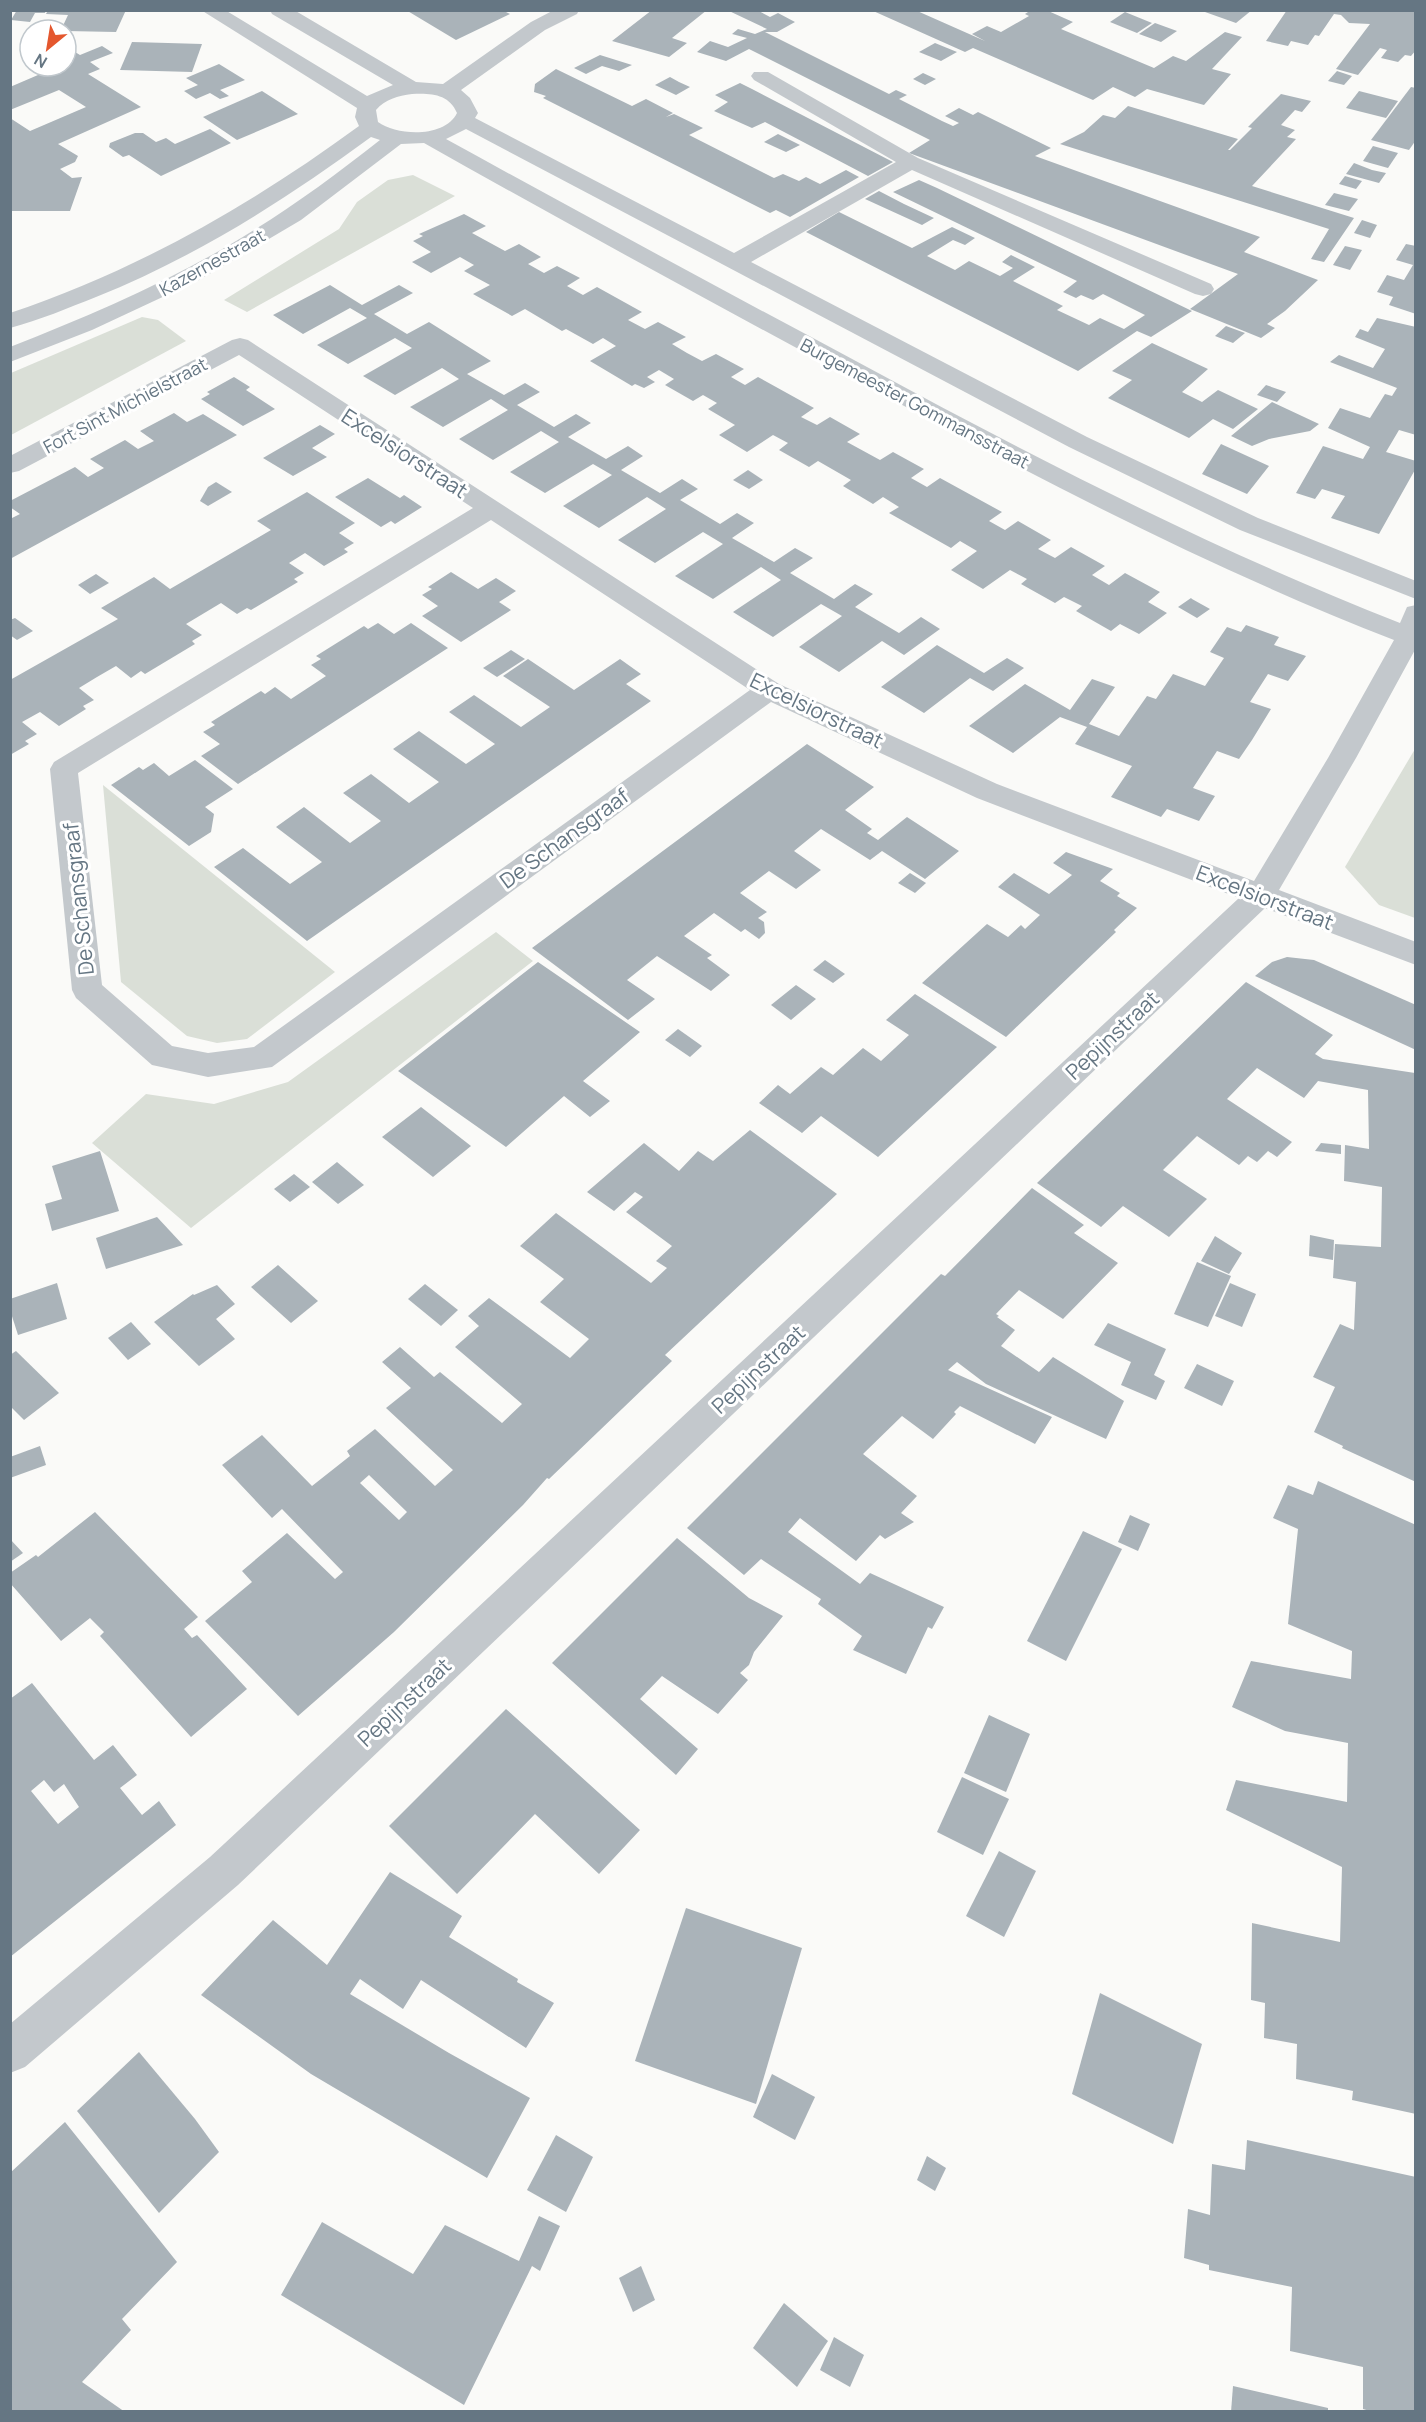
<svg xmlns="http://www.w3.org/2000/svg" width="1426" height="2422" font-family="Manrope,sans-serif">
	<rect width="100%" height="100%" fill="#fafaf8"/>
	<g fill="#dadfd7">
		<polygon points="413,175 455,196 247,312 224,300 339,229 357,202 388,180"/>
		<polygon points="142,317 158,320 186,341 11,435 11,373"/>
		<polygon points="1415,749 1415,918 1379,905 1345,867"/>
		<polygon points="103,785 335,972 247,1039 217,1043 187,1036 121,982"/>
		<polygon points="496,932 533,961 191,1228 92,1143 146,1094 214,1104 288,1082"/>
	</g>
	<g fill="#aab3b9" fill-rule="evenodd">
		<polygon points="17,10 46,10 45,13 35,13 30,22 11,20"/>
		<polygon points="70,10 126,10 116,32 66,31 61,30 68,15 46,14 47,12 69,12"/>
		<polygon points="406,10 502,10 510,14 456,40"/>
		<polygon points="652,10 707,10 672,38 687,43 669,57 612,41"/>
		<polygon points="727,10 757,10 770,17 778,13 795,22 777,32 765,32 889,94 896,90 907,95 899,99 942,121 953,126 959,123 945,116 959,108 973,115 978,112 1051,148 1035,156 1260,237 1244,252 1318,280 1285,311 1267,324 1275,328 1261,338 1190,309 1238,274 909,153 930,140 749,49 726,61 697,52 710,41 728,47 747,38 732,34 738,29 755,34 767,29"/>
		<polygon points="871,10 915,10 985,41 972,34 987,26 1001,32 1029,16 1025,14 1031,10 1046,10 1073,22 1061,29 1154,68 1173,56 1186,61 1225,32 1242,37 1212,69 1231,74 1204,105 1147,89 1135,97 1113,87 1093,100 973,48 965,52"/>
		<polygon points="1208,10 1252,10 1236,23 1205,12"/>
		<polygon points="1287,10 1416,11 1416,50 1411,56 1405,55 1398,62 1381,58 1387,50 1380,48 1358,75 1336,69 1370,24 1349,23 1341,15 1334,14 1319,36 1315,35 1308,45 1291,41 1288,46 1266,41"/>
		<polygon points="1125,12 1152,23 1137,33 1110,22"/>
		<polygon points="1155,23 1177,31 1161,42 1139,34"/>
		<polygon points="132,42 168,43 202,44 192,72 120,70"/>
		<polygon points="935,43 957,52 941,61 919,52"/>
		<polygon points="102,46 113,53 90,62 100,69 88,74 141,107 58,144 78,156 75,162 60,169 72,178 82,177 70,211 10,211 10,118 30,131 86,107 59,90 10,110 10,87 59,66 66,66 67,62 71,60 66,57 66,50 70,49 80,55"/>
		<polygon points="600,55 632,65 619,71 602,66 586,74 574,68"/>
		<polygon points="219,64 245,80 220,90 229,96 220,99 210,93 196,99 184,91 198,85 186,78"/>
		<polygon points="556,69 632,106 646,99 673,113 666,117 674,114 703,128 689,135 774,178 783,174 799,181 806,177 820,184 846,170 859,177 790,217 776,210 770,213 543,98 546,96 534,92 535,84"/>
		<polygon points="1337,71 1352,76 1344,85 1328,81"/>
		<polygon points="923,73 936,79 925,85 913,79"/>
		<polygon points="670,77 679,82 690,87 676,95 655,85"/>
		<polygon points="740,83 752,89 893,162 868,176 765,122 752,128 714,111 728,102 715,95"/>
		<polygon points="1411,87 1416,88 1416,140 1409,150 1371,140"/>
		<polygon points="262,91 298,114 237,140 203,117"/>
		<polygon points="1359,91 1398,101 1386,118 1346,108"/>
		<polygon points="1281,94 1311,101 1302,112 1295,110 1281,125 1295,130 1287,137 1296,139 1252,186 1354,218 1324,262 1311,259 1329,229 1060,144 1084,132 1103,115 1115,118 1128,106 1238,139 1228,150 1230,150 1252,128 1248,127"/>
		<polygon points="210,129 231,143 161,176 129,155 123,157 109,147 110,143 135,133 143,133 156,142 166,138 175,144"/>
		<polygon points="778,134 800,145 786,152 764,142"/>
		<polygon points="1373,146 1398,153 1388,168 1363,161"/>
		<polygon points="1354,163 1372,170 1386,173 1379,183 1346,174"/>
		<polygon points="1345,176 1362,181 1356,189 1339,184"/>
		<polygon points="919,180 937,188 1192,311 1151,337 1137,331 1078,371 806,232 839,212 912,248 952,227 975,238 965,245 953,240 927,256 955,270 969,261 1000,276 1013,268 1002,262 1011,255 1035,267 1013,281 1063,306 1057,310 1089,325 1100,318 1124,329 1145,315 1103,294 1093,300 1081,295 1076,298 1063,292 1077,281 893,192"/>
		<polygon points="879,191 904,204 934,218 922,225 865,199"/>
		<polygon points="1334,193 1358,199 1349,211 1325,205"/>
		<polygon points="464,214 486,226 472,233 505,251 519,244 541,257 528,264 544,273 557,266 580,278 567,286 583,295 597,287 642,312 628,320 645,329 658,322 686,337 672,344 687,353 702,361 716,354 744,369 731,377 745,385 758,377 814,408 801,417 817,425 830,417 860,434 847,442 880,460 893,452 924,469 911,478 927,487 940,478 1002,512 989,521 1005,530 1018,521 1051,540 1038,549 1055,558 1071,547 1105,566 1092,575 1109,585 1125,573 1160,592 1148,602 1167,613 1139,634 1120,624 1111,631 1076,611 1082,606 1064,597 1055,603 1021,584 1027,579 1010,570 983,589 951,570 977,551 960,541 951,548 889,513 899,507 883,497 873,504 843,486 851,480 818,461 809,467 779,450 788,443 773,435 747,452 719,435 735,425 708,409 717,403 703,395 693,401 665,385 674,379 659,370 647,377 655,382 644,388 635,384 632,386 590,361 616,346 603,338 593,344 566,329 562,331 525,309 512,316 473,294 490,285 464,271 474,265 460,257 431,273 412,262 431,252 413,241 423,236 419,234"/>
		<polygon points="1362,220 1377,225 1370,238 1354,233"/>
		<polygon points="1406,244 1416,246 1416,314 1389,305 1393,297 1377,292 1387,275 1404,280 1413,265 1396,260"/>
		<polygon points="1345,246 1362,250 1350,270 1333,265"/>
		<polygon points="330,285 362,305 399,285 413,293 374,314 407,334 429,322 491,361 467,374 504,395 525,383 540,392 517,405 554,427 576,414 591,423 568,437 606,459 628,446 643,456 621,470 660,493 682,479 698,489 680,500 720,524 737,513 754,523 732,538 774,562 795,548 813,558 790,573 834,599 855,584 873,594 855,607 899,633 921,617 940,629 904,655 882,641 839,672 799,647 842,616 821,604 773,637 733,612 781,580 761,567 713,599 675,576 723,544 703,532 655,563 618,540 666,509 647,497 599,528 563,506 612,475 593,464 545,493 510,472 559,442 541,431 493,460 459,439 508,410 491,399 443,427 410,407 459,379 442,368 395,395 363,376 412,348 395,338 348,364 317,345 367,318 350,308 303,334 273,315"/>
		<polygon points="1377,318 1416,327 1416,435 1399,430 1386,452 1416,461 1416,468 1379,534 1331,518 1345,496 1322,489 1315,499 1296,493 1323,446 1363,459 1370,447 1328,428 1340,408 1370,418 1385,394 1392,396 1397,388 1330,362 1339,355 1373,368 1385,349 1355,337 1360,329 1368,332"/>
		<polygon points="1226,326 1245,333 1233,343 1215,336"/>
		<polygon points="1152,343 1208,369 1182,392 1202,402 1218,390 1258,409 1233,429 1213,419 1189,438 1108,398 1132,380 1112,371"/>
		<polygon points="234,377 250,387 246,390 275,409 243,426 201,399 210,394 207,392"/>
		<polygon points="1266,385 1286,392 1277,402 1257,395"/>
		<polygon points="1272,402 1319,424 1310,431 1269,439 1252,446 1231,436"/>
		<polygon points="174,413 187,422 203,414 237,435 10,559 10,519 20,514 10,507 10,501 75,467 88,477 104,468 90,459 125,440 138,449 154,441 140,431"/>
		<polygon points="320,425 335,434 312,448 327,457 293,476 263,458"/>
		<polygon points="1221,444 1269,466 1247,494 1202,474"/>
		<polygon points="748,470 763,480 749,489 733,480"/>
		<polygon points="368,478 400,498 404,495 422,507 395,524 391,521 381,527 335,497"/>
		<polygon points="216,482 232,492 208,506 200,501 208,487"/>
		<polygon points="307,492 355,523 339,533 354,543 344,549 348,552 324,566 305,553 289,563 304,573 294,579 298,582 251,610 247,608 237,614 221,603 186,624 202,635 192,641 195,644 145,674 141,671 131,678 116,666 97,677 79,688 94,700 83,706 86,709 59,726 40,712 22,722 37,734 25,741 29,744 10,755 10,680 118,619 101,608 154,577 170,589 271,530 257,521"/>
		<polygon points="451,572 478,589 496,578 516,591 499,602 511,610 461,642 422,616 438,606 422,595 432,589 428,587"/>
		<polygon points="96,574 109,583 90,594 78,585"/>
		<polygon points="1191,598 1192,599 1210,609 1197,618 1178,607"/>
		<polygon points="15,618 33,631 17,640 10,635 10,620"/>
		<polygon points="378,623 394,634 411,623 448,648 238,784 201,756 220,744 203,732 215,725 211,722 261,691 265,694 275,687 291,699 326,676 311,665 321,659 316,656 364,626 368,629"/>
		<polygon points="1246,625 1279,637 1274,645 1306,656 1288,681 1268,674 1250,702 1271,709 1252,740 1239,759 1217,751 1193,788 1215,796 1199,821 1167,809 1161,817 1111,797 1132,766 1075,744 1087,727 1060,717 1013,753 969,726 1025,684 1070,710 1092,679 1115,687 1089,724 1119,736 1147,696 1156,699 1173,674 1205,686 1224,658 1210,652 1227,627 1241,632"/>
		<polygon points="937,645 984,673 1007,658 1024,668 993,691 970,678 924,713 881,687"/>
		<polygon points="511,650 525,659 497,677 483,668"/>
		<polygon points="528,659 574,690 620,659 641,674 626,684 651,701 307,941 214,867 243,848 290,884 322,862 276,827 304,807 350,843 381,821 343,793 371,774 409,803 439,782 393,749 419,731 466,764 495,744 449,712 474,695 521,727 550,707 503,676"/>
		<polygon points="807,744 874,787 845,810 872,829 867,833 878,840 907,817 959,851 925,879 882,851 870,860 821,829 794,851 821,870 796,889 769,871 740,893 767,912 758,918 764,922 765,933 759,939 745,929 741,932 714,913 684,936 712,955 707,958 730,975 711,991 657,956 627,980 655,999 628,1020 532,948"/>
		<polygon points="195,760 233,789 205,807 214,814 211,832 189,846 111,785 139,767 143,770 154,763 169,776"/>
		<polygon points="1066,852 1113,869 1100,881 1120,893 1117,896 1137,908 1114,930 1116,932 1006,1037 922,983 987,924 1008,937 1021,925 1025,929 1040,915 998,887 1014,873 1049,894 1072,875 1053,863"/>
		<polygon points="910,873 926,883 915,893 898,883"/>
		<polygon points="1287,957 1314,960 1416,1005 1416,1050 1255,976 1272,962"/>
		<polygon points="825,960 845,974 833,983 813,970"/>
		<polygon points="538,962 640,1032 583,1081 610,1101 590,1117 564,1096 506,1147 398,1071"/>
		<polygon points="1246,982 1333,1035 1315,1054 1323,1059 1415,1073 1416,1482 1342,1448 1343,1446 1314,1432 1335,1387 1313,1377 1340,1324 1354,1330 1356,1282 1333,1278 1335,1244 1381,1247 1382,1187 1344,1181 1345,1145 1369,1149 1368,1090 1318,1081 1304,1098 1257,1068 1227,1099 1292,1142 1277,1157 1268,1151 1257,1162 1248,1156 1239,1165 1197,1136 1163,1170 1207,1199 1169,1237 1123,1206 1101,1227 1037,1183"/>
		<polygon points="796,985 816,999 791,1020 771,1005"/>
		<polygon points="915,994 997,1047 878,1157 821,1116 802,1133 759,1103 778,1085 790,1094 821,1067 833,1075 863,1048 881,1061 909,1035 886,1020"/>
		<polygon points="678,1029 702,1046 690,1057 665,1040"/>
		<polygon points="421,1107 471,1146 433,1177 382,1137"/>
		<path d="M750,1130L837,1194L665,1355L672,1361L549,1479L547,1478L523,1505L394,1632L298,1716L205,1621L252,1582L242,1571L287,1533L335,1579L343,1572L282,1509L272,1518L222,1465L262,1435L312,1486L350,1456L347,1451L375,1429L435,1486L453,1470L386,1408L411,1388L382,1362L400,1347L434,1377L440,1372L502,1423L522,1404L455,1347L479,1326L468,1316L489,1298L570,1358L589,1339L540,1302L564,1279L520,1246L556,1213L651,1283L667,1268L656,1261L672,1246L626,1212L643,1197L635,1192L614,1211L587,1192L644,1143L679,1171L698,1151L713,1161ZM369,1475L407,1512L399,1520L360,1483Z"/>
		<polygon points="1321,1143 1341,1145 1341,1154 1315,1151"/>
		<polygon points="100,1151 119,1211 52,1231 45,1204 62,1199 52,1166"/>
		<polygon points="337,1162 364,1185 338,1204 312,1182"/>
		<polygon points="294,1174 310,1187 290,1202 274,1189"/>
		<polygon points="1032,1188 1084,1225 1074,1233 1118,1263 1063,1319 1019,1290 996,1314 999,1316 997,1317 1015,1330 1001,1346 1039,1372 1053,1357 1124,1401 1106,1439 986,1384 957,1362 948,1370 1052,1417 1035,1444 960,1406 954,1412 956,1414 933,1439 902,1416 863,1454 917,1496 901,1513 914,1522 885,1539 880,1535 856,1561 800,1518 788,1532 860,1584 870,1573 944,1607 932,1629 928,1627 906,1674 853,1650 862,1636 818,1604 821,1599 761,1559 744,1575 687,1528 941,1274 945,1276"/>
		<polygon points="157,1217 183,1245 106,1269 96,1238"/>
		<polygon points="1310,1235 1334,1240 1333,1260 1309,1256"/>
		<polygon points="1215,1236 1242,1253 1229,1274 1201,1261"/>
		<polygon points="1197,1262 1231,1276 1208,1327 1174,1314"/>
		<polygon points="278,1265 318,1301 291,1323 251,1287"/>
		<polygon points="57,1283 67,1319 18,1335 10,1310 10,1299"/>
		<polygon points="1230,1283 1256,1294 1242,1327 1215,1316"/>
		<polygon points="425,1284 458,1310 441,1326 408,1299"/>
		<polygon points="217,1285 235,1304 216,1319 235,1339 199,1366 154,1322 193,1294 194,1295"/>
		<polygon points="131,1322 151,1344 128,1360 108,1338"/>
		<polygon points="1108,1323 1166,1349 1154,1375 1165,1381 1156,1400 1121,1385 1131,1362 1094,1345"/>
		<polygon points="16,1351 59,1393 24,1420 10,1406 10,1355"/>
		<polygon points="1197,1364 1234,1381 1222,1406 1184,1388"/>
		<polygon points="40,1446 46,1465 10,1478 10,1457"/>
		<polygon points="1318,1481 1416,1525 1416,2114 1352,2100 1353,2091 1296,2079 1297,2044 1264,2038 1265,2003 1251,2000 1252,1923 1340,1942 1342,1867 1226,1810 1236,1780 1347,1802 1348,1743 1285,1731 1232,1707 1251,1661 1351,1679 1352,1651 1288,1624 1298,1529 1273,1518 1288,1485 1313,1495"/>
		<polygon points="95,1512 198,1617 184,1629 192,1638 197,1635 247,1689 191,1737 100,1636 104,1632 90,1618 61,1641 10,1583 10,1573 36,1555 38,1557"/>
		<polygon points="1130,1515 1150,1524 1138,1551 1118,1542"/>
		<polygon points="1083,1531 1122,1549 1066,1661 1027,1641"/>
		<polygon points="677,1538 749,1598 783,1616 754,1652 749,1665 740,1673 748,1680 718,1714 662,1676 640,1699 698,1749 676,1775 552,1663"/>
		<polygon points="10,1539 23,1553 10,1562"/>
		<path d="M32,1683L94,1760L113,1745L137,1775L120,1788L142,1815L159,1801L176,1825L10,1957V1699ZM44,1780L54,1792L64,1784L79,1807L58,1824L31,1791Z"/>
		<polygon points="506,1709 640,1830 599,1874 535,1814 457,1894 389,1826"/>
		<polygon points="989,1715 1030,1734 1006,1792 964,1773"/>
		<polygon points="962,1777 1009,1799 983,1855 937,1832"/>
		<polygon points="999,1851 1036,1871 1004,1937 966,1916"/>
		<polygon points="390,1872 462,1916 449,1937 518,1979 517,1982 554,2003 526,2048 421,1980 403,2009 360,1979 350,1994 449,2053 530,2098 487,2178 311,2074 201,1995 273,1920 327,1965"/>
		<polygon points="686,1908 802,1948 756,2104 635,2061"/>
		<polygon points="1100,1993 1202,2044 1173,2144 1072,2094"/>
		<polygon points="139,2052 195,2119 219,2152 159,2213 77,2111"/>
		<polygon points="772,2074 815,2097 795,2140 753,2117"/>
		<polygon points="65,2122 177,2262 122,2319 131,2330 82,2382 125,2412 10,2412 10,2173"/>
		<polygon points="556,2135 593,2157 566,2212 527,2190"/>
		<polygon points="1247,2140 1416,2177 1416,2412 1373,2412 1363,2409 1363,2367 1290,2351 1292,2287 1209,2270 1209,2265 1184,2258 1188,2209 1210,2215 1212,2164 1245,2170"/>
		<polygon points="927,2156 946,2168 935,2191 917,2180"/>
		<polygon points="539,2216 560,2226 540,2271 532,2266 464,2405 281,2295 322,2222 413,2274 445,2225 519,2261"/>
		<polygon points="641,2266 655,2300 633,2312 619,2278"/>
		<polygon points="784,2303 828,2341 797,2387 753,2348"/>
		<polygon points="834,2337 864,2355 850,2387 820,2370"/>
		<polygon points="1233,2386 1328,2408 1328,2412 1231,2412"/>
	</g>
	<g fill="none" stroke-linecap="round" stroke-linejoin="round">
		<path fill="#c3c8cc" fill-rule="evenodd" d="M201,10H225L367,96L393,85L272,14L270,10H294L416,82L443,84L531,22L554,10H579L577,14L545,30L461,90L470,98L478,113L475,118L734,253L896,162L754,80L751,76L754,72H768L918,158L1211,284L1214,289L1211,294L1203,296L1195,294L912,170L751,262L1087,437L1258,518L1416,581V599L1240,530L1069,447L466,129L446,139C586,216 726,292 867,367C1041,461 1216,551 1400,623L1407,607L1416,605V648L1356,758L1279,890L1416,942V965L1265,908L238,1885L25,2067L10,2073V2024L210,1857L1239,898L977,798L771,702L272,1067L208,1077L152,1065L76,998L72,990L50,769L54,762L473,508L239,355L19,471L10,473V456L232,340L240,338L248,340L779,684L997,784L1254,881L1328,758L1394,640C1204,566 1025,472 847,375C705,299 564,222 424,143L401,144L301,220L199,280L92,330L10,362V347C94,314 178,278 254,230C298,203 339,172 380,140L371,137C285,200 196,257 96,297C68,308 40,320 10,328V313C138,270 251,205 359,126L355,117L357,108ZM412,94C431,93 449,94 457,113C445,138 397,136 378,122L376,110C385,99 398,96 412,94ZM491,520L750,690L254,1047L208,1053L172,1046L102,985L78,773Z"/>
	</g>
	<g text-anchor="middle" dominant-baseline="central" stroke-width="6" stroke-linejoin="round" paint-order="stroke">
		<g font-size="18" fill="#657683" stroke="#fff">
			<text transform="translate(212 262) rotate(-29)">Kazernestraat</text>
			<text transform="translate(915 403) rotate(28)">Burgemeester Gommansstraat</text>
			<text transform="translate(125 405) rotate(-28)">Fort Sint Michielstraat</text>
		</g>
		<g font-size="21" fill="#657683" stroke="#fff">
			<text transform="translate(405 453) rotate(33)">Excelsiorstraat</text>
			<text transform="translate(817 710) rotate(26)">Excelsiorstraat</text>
			<text transform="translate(564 838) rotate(-36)">De Schansgraaf</text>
			<text transform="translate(1265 897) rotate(21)">Excelsiorstraat</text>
			<text transform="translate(78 899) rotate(-96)">De Schansgraaf</text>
			<text transform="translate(1112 1035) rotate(-43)">Pepijnstraat</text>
			<text transform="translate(758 1369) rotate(-43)">Pepijnstraat</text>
			<text transform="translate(404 1702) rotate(-43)">Pepijnstraat</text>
		</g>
	</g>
	<rect width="1426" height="2422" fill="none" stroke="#657683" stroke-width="24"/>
	<g transform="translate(48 48) rotate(210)"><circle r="28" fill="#ffffff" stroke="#c1c8cd" stroke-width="1.5"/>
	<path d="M0-4.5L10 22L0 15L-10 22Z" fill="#e4572e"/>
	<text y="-9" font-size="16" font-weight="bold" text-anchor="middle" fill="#657683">N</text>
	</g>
</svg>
